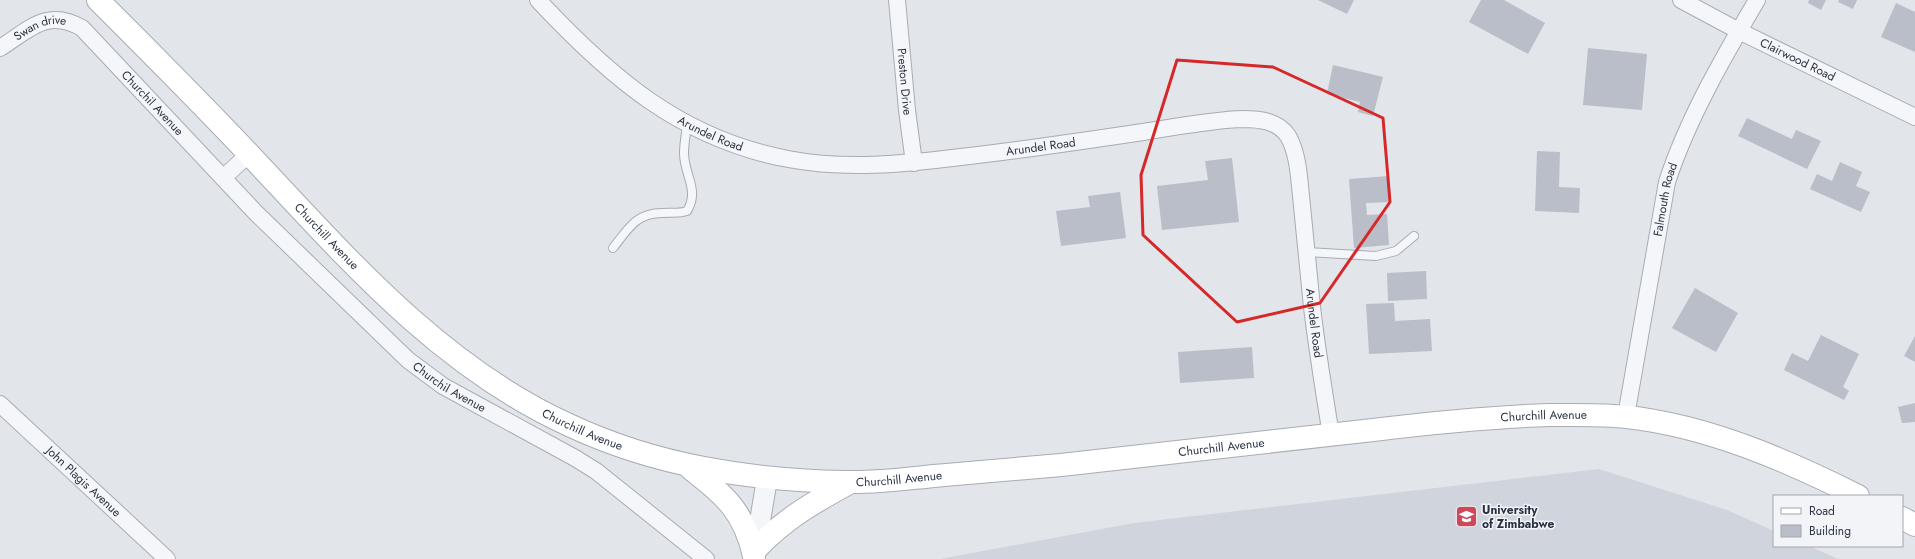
<svg xmlns="http://www.w3.org/2000/svg" width="1915" height="559" font-family="Jost,sans-serif">
	<rect width="100%" height="100%" fill="#e2e5ea"/>
	<polygon fill="#d0d4dc" points="1599,469 1727,510 1774,531 1774,546 1809,546 1838,559 940,559 1134,523"/>
	<g fill="#b9bec8">
		<polygon points="1318,0 1354,0 1347,14"/>
		<polygon points="1481,0 1504,0 1545,23 1528,54 1469,22"/>
		<polygon points="1809,0 1826,0 1821,10 1808,3"/>
		<polygon points="1839,0 1857,0 1853,9 1838,2"/>
		<polygon points="1896,3 1915,12 1915,52 1881,37"/>
		<polygon points="1588,48 1647,54 1642,110 1583,105"/>
		<polygon points="1333,65 1383,77 1373,116 1358,112 1360,102 1327,94"/>
		<polygon points="1747,118 1792,139 1796,130 1821,141 1807,169 1738,136"/>
		<polygon points="1537,151 1560,152 1559,187 1580,188 1579,213 1535,211"/>
		<polygon points="1232,158 1239,222 1162,230 1157,186 1208,180 1205,161"/>
		<polygon points="1840,162 1862,172 1856,186 1870,192 1861,212 1810,189 1817,174 1832,181"/>
		<polygon points="1389,176 1391,202 1366,203 1367,215 1387,214 1389,245 1354,248 1349,179"/>
		<polygon points="1120,192 1126,238 1061,246 1056,211 1090,207 1088,196"/>
		<polygon points="1426,271 1427,299 1388,301 1387,273"/>
		<polygon points="1695,288 1738,313 1716,352 1672,328"/>
		<polygon points="1394,303 1395,321 1430,319 1432,351 1369,354 1366,304"/>
		<polygon points="1821,335 1859,354 1843,387 1849,391 1844,400 1784,370 1792,353 1808,361"/>
		<polygon points="1915,336 1915,362 1904,356"/>
		<polygon points="1252,347 1254,378 1180,383 1178,352"/>
		<polygon points="1915,403 1915,422 1902,423 1898,407"/>
	</g>
	<g fill="none" stroke-linecap="round" stroke-linejoin="round">
		<defs>
			<g id="service">
				<path d="M613,248C628,229 636,213 662,213C671,212 678,214 687,211C700,190 684,175 684,153C684,144 686,134 687,125"/>
				<polyline points="1307,252 1376,256 1396,251 1414,236"/>
			</g>
			<g id="minor">
				<path id="s1" d="M538,0C610,77 681,139 788,159C845,170 904,164 961,157C1022,150 1083,141 1143,132C1176,127 1210,120 1243,119C1260,119 1278,121 1288,136C1298,153 1299,177 1301,196C1305,233 1308,270 1312,307C1317,350 1324,392 1331,435"/>
				<path id="s2" d="M897,0L907,110L914,163"/>
				<path id="s3" d="M1681,0L1739,31L1915,117"/>
				<path id="s4" d="M0,48C30,29 47,8 82,28L256,213L408,360L443,386L575,458L596,471L706,559"/>
				<polyline points="224,177 249,154"/>
				<path id="s5" d="M0,404L167,559"/>
				<path id="s6" d="M1626,416L1667,182C1688,118 1723,58 1757,0"/>
			</g>
			<polyline id="tertiary" points="754,557 767,479"/>
			<g id="secondary">
				<path id="s7" d="M98,0C149,51 200,102 249,154C345,256 439,366 569,425C656,466 750,480 845,482C875,483 904,479 934,476C976,472 1018,469 1061,465C1165,454 1269,442 1373,430C1431,423 1490,417 1549,415C1575,415 1601,414 1627,417C1708,426 1786,460 1858,496"/>
				<path d="M691,469C725,496 744,511 754,556"/>
				<polyline points="1902,518 1915,525"/>
				<path d="M755,550C784,519 814,502 851,482"/>
			</g>
		</defs>
		<use href="#service" stroke="#a7acb5" stroke-width="10"/>
		<use href="#minor" stroke="#a7acb5" stroke-width="18"/>
		<use href="#tertiary" stroke="#a7acb5" stroke-width="22"/>
		<use href="#secondary" stroke="#a7acb5" stroke-width="24"/>
		<use href="#service" stroke="#f5f6f9" stroke-width="8"/>
		<use href="#minor" stroke="#f5f6f9" stroke-width="16"/>
		<use href="#tertiary" stroke="#f5f6f9" stroke-width="20"/>
		<use href="#secondary" stroke="#fff" stroke-width="22"/>
	</g>
	<path fill="none" stroke="#d62828" stroke-width="3" stroke-linejoin="round" d="M1177,60L1273,67L1383,118L1390,202L1320,303L1237,322L1143,235L1141,175Z"/>
	<defs>
		<symbol id="university-square" viewBox="-11 -11 22 22"><rect x="-9" y="-9" width="18" height="18" rx="4" fill="#cf4759" stroke="#f2f4f8"/><path d="M0-5L7-2L0 1L-7-2ZM-4 1L0 2.5L4 1V4Q0 6-4 4Z" fill="#fff"/></symbol>
	</defs>
	<g fill-rule="evenodd">
		<use href="#university-square" x="1454" y="504" width="25" height="25"/>
	</g>
	<g text-anchor="middle" dominant-baseline="central" stroke-width="3" stroke-linejoin="round" paint-order="stroke">
		<g font-size="12" fill="#2a3243" stroke="#f2f4f8">
			<text stroke="none"><textPath href="#s4" startOffset="46">Swan drive</textPath></text>
			<text stroke="none"><textPath href="#s3" startOffset="131">Clairwood Road</textPath></text>
			<text stroke="none"><textPath href="#s2" startOffset="82">Preston Drive</textPath></text>
			<text stroke="none"><textPath href="#s4" startOffset="194">Churchil Avenue</textPath></text>
			<text stroke="none"><textPath href="#s1" startOffset="220">Arundel Road</textPath></text>
			<text stroke="none"><textPath href="#s1" startOffset="556">Arundel Road</textPath></text>
			<text stroke="none"><textPath href="#s6" startOffset="220">Falmouth Road</textPath></text>
			<text stroke="none"><textPath href="#s7" startOffset="329">Churchill Avenue</textPath></text>
			<text stroke="none"><textPath href="#s1" startOffset="1000">Arundel Road</textPath></text>
			<text stroke="none"><textPath href="#s4" startOffset="606">Churchil Avenue</textPath></text>
			<text stroke="none"><textPath href="#s7" startOffset="1624">Churchill Avenue</textPath></text>
			<text stroke="none"><textPath href="#s7" startOffset="652">Churchill Avenue</textPath></text>
			<text stroke="none"><textPath href="#s7" startOffset="1300">Churchill Avenue</textPath></text>
			<text stroke="none"><textPath href="#s7" startOffset="976">Churchill Avenue</textPath></text>
			<text stroke="none"><textPath href="#s5" startOffset="114">John Plagis Avenue</textPath></text>
		</g>
		<g font-size="12" font-weight="bold" fill="#2a3243" stroke="#f2f4f8" text-anchor="start">
			<text x="1482" y="510">University<tspan x="1482" dy="14">of Zimbabwe</tspan></text>
		</g>
	</g>
	<rect x="1773" y="495" width="130" height="52" fill="#f2f4f8" stroke="#a2a6b0"/>
	<rect x="1781" y="508" width="20" height="6" fill="#ffffff" stroke="#a2a6b0"/>
	<text x="1809" y="515" font-size="12" fill="#2a3243">Road</text>
	<rect x="1781" y="525" width="20" height="12" fill="#b9bec8" stroke="#a2a6b0"/>
	<text x="1809" y="535" font-size="12" fill="#2a3243">Building</text>
</svg>
